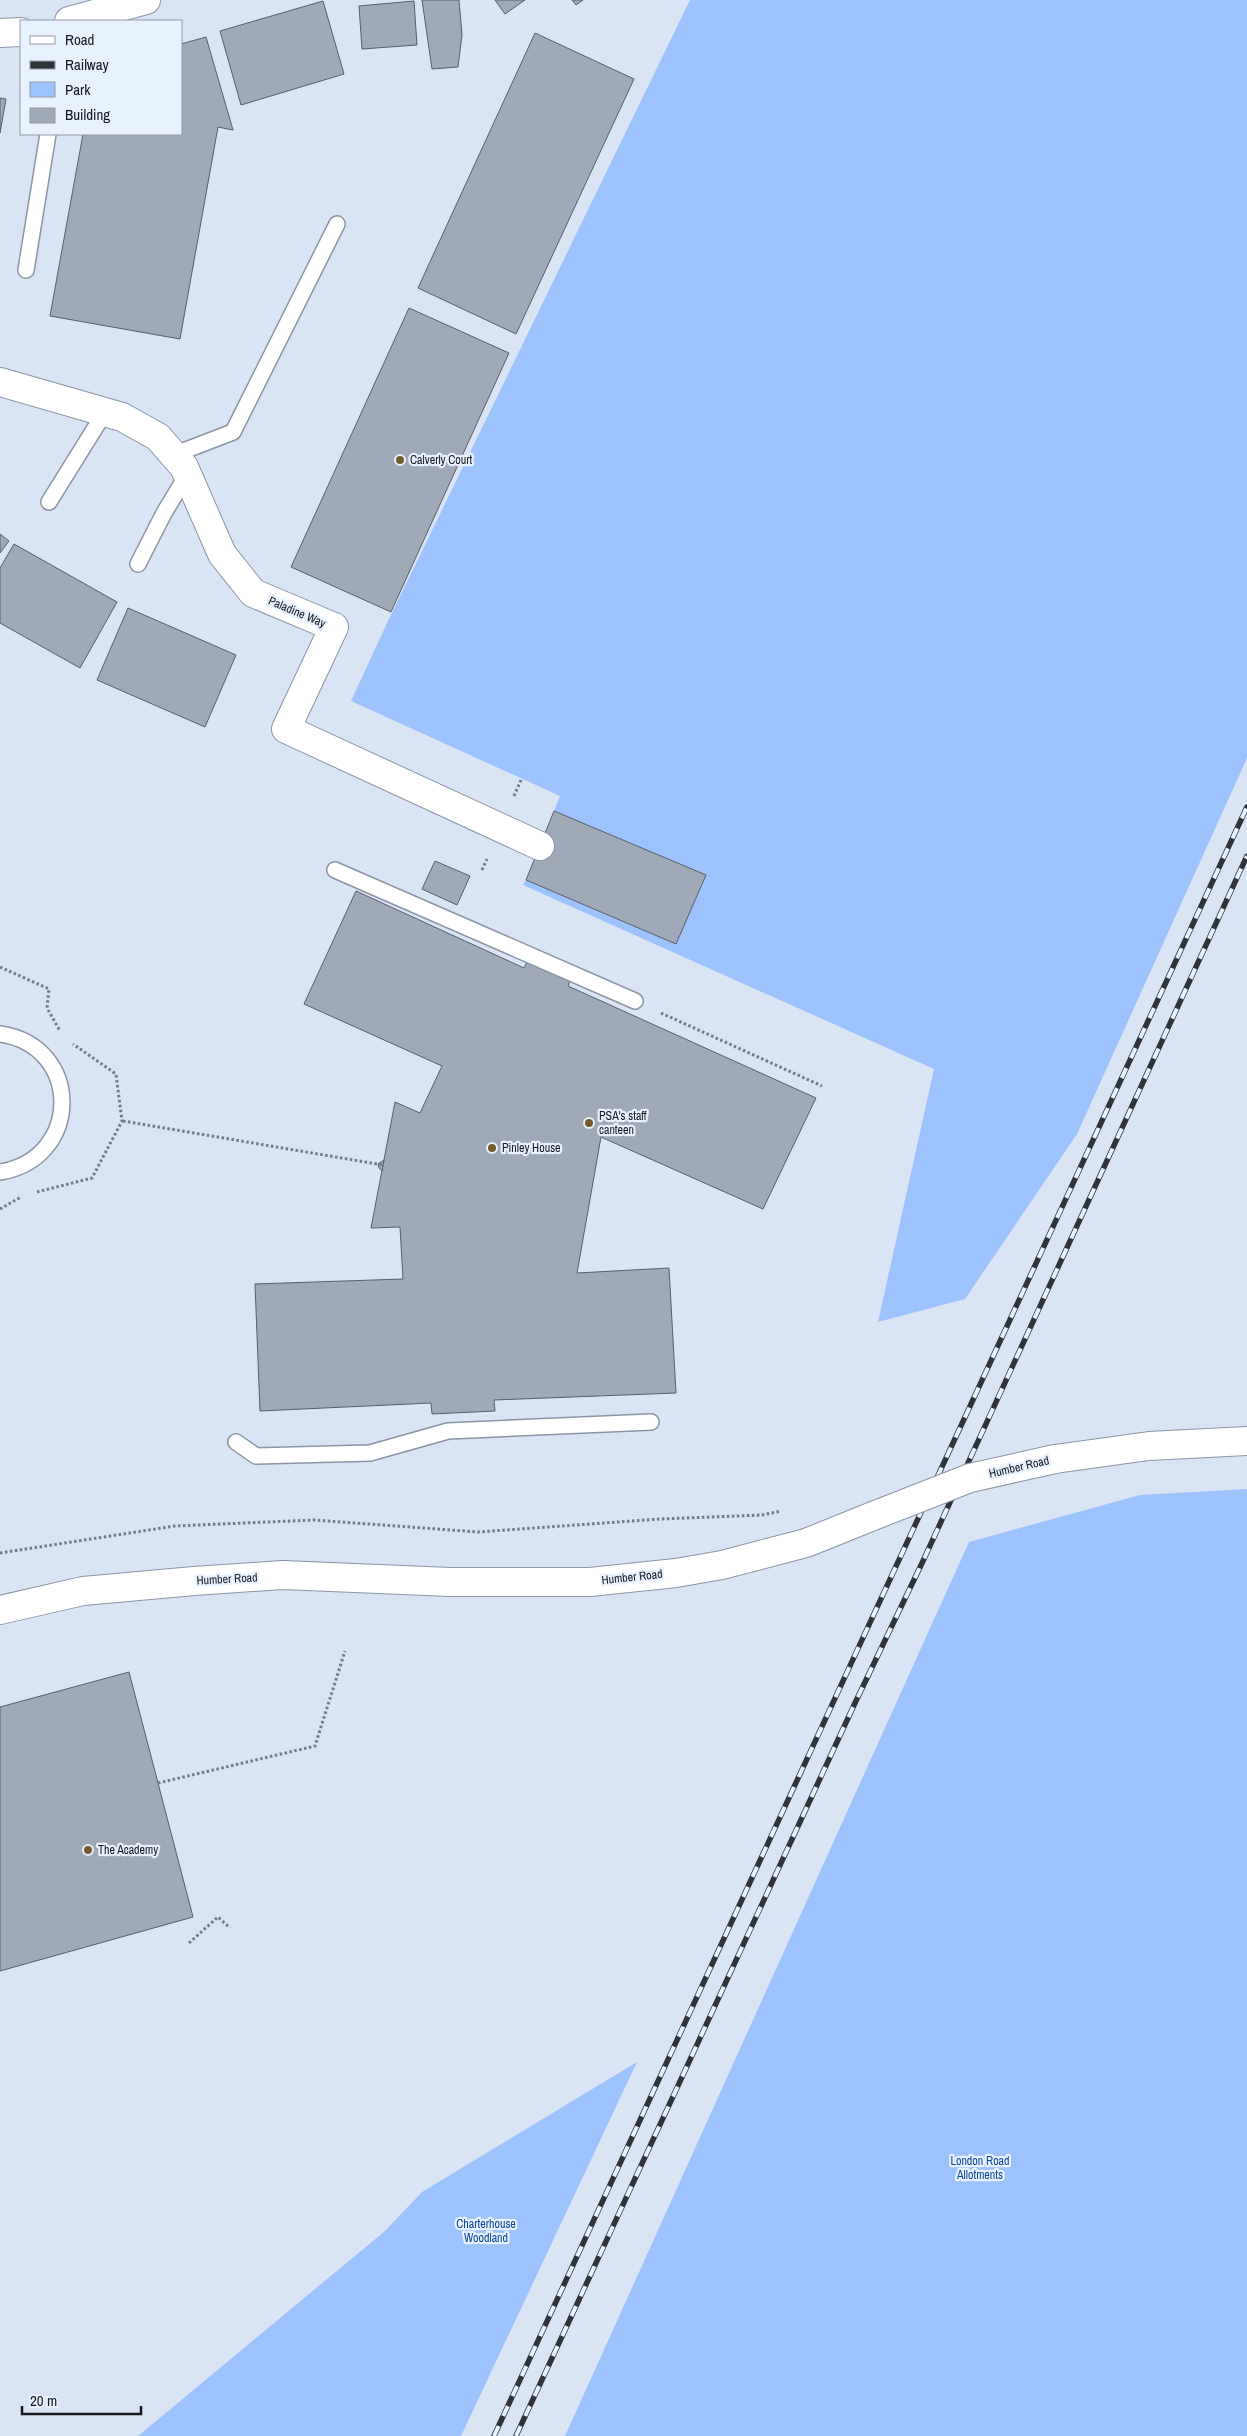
<svg xmlns="http://www.w3.org/2000/svg" width="1247" height="2436" font-family="'Archivo Narrow',sans-serif">
	<rect width="100%" height="100%" fill="#d9e4f4"/>
	<g fill="#9cc3fe">
		<polygon points="690,0 1247,0 1247,758 1077,1134 965,1299 878,1322 934,1069 523,885 526,880 676,944 706,875 554,811 560,796 351,701 388,621"/>
		<polygon points="1247,1489 1247,2436 565,2436 969,1542 1140,1495"/>
		<polygon points="637,2062 461,2436 138,2436 385,2231 422,2192"/>
	</g>
	<g fill="#9fa9b8" stroke="#565f6d">
		<polygon points="422,0 459,0 462,35 458,67 432,69"/>
		<polygon points="495,0 525,0 505,14"/>
		<polygon points="572,0 583,0 576,5"/>
		<polygon points="323,1 344,74 241,105 220,31"/>
		<polygon points="414,1 417,45 362,49 359,6"/>
		<polygon points="535,33 634,79 516,334 418,288"/>
		<polygon points="206,37 233,130 218,127 180,339 50,316 83,134 181,134 181,44"/>
		<polygon points="0,98 6,99 0,133"/>
		<polygon points="409,308 509,353 391,612 291,567"/>
		<polygon points="0,534 9,541 0,553"/>
		<polygon points="14,544 117,602 80,668 0,623 0,568"/>
		<polygon points="128,608 236,655 205,727 97,680"/>
		<polygon points="554,811 706,875 676,944 526,880"/>
		<polygon points="435,861 470,876 457,905 422,889"/>
		<polygon points="356,891 524,968 530,956 572,976 568,986 816,1098 763,1209 601,1137 577,1273 669,1268 676,1393 494,1400 495,1411 432,1414 431,1403 260,1411 255,1284 403,1279 400,1227 371,1228 395,1102 420,1113 442,1066 304,1004"/>
		<polygon points="384,1160 382,1171 379,1168 378,1164"/>
		<polygon points="129,1672 193,1917 0,1971 0,1707"/>
	</g>
	<g fill="none" stroke-linecap="round" stroke-linejoin="round">
		<defs>
			<g id="service">
				<polyline points="26,270 48,134"/>
				<polyline points="173,455 233,432 337,224"/>
				<polyline points="49,502 105,412"/>
				<polyline points="138,564 164,513 187,475"/>
				<polyline points="335,870 635,1001"/>
				<path d="M0,1034C83,1046 82,1159 0,1172"/>
				<polyline points="236,1442 256,1456 370,1453 448,1431 651,1422"/>
			</g>
			<g id="minor">
				<polyline points="69,21 146,0"/>
				<polyline points="0,33 21,32"/>
				<polyline points="0,382 122,417 158,437 184,467 222,554 253,593 334,627 286,729 540,846"/>
			</g>
			<g id="secondary">
				<polyline points="1055,1459 1149,1446 1247,1441"/>
				<polyline points="0,1610 83,1591 194,1581 283,1575 450,1582 590,1582 676,1573 722,1565 806,1543 873,1516"/>
			</g>
		</defs>
		<use href="#service" stroke="#8b95a4" stroke-width="18"/>
		<use href="#minor" stroke="#8b95a4" stroke-width="30"/>
		<use href="#secondary" stroke="#8b95a4" stroke-width="30"/>
		<g stroke="#727a84" stroke-width="3" stroke-dasharray="2.5 2.5" stroke-linecap="butt">
			<polyline points="514,796 521,780"/>
			<polyline points="482,870 487,859"/>
			<polyline points="0,967 49,989 47,1008 60,1031"/>
			<polyline points="661,1013 822,1086"/>
			<polyline points="123,1121 383,1165"/>
			<polyline points="37,1192 92,1178 122,1121 116,1074 73,1044"/>
			<polyline points="0,1209 21,1197"/>
			<polyline points="0,1553 175,1526 314,1520 478,1532 660,1519 762,1515 781,1511"/>
			<polyline points="158,1783 315,1746 345,1651"/>
			<polyline points="189,1943 218,1917 230,1928"/>
		</g>
		<use href="#service" stroke="#fff" stroke-width="15"/>
		<use href="#minor" stroke="#fff" stroke-width="28"/>
		<use href="#secondary" stroke="#fff" stroke-width="28"/>
		<defs>
			<g id="rail">
				<polyline points="494,2436 1247,807"/>
				<polyline points="516,2436 855,1703 923,1561 1247,856"/>
			</g>
		</defs>
		<use href="#rail" stroke="#2f343a" stroke-width="5.5"/>
		<use href="#rail" stroke="#e8f1fe" stroke-width="4" stroke-dasharray="11" stroke-linecap="butt"/>
		<defs>
			<polyline id="secondary-bridge" points="873,1516 970,1478 1055,1459"/>
		</defs>
		<use href="#secondary-bridge" stroke="#8b95a4" stroke-width="30" stroke-linecap="butt"/>
		<use href="#secondary-bridge" stroke="#fff" stroke-width="28"/>
	</g>
	<g fill="#755a2c" stroke="#e8f1fe" stroke-width="2">
		<circle cx="400" cy="460" r="5"/>
		<circle cx="589" cy="1123" r="5"/>
		<circle cx="492" cy="1148" r="5"/>
		<circle cx="88" cy="1850" r="5"/>
	</g>
	<g text-anchor="middle" dominant-baseline="central" stroke-width="4.5" stroke-linejoin="round" paint-order="stroke">
		<g font-size="12" fill="#161a1f" stroke="#e8f1fe" text-anchor="start">
			<text x="410" y="460">Calverly Court</text>
			<text x="599" y="1116">PSA's staff<tspan x="599" dy="14">canteen</tspan></text>
			<text x="502" y="1148">Pinley House</text>
			<text x="98" y="1850">The Academy</text>
		</g>
		<g font-size="12" fill="#161a1f" stroke="#e8f1fe">
			<text transform="translate(297 612) rotate(23)">Paladine Way</text>
			<text transform="translate(1019 1467) rotate(-13)">Humber Road</text>
			<text transform="translate(632 1577) rotate(-6)">Humber Road</text>
			<text transform="translate(227 1579) rotate(-3)">Humber Road</text>
		</g>
		<g font-size="12" fill="#0b4798" stroke="#e8f1fe">
			<text x="980" y="2161">London Road<tspan x="980" dy="14">Allotments</tspan></text>
			<text x="486" y="2224">Charterhouse<tspan x="486" dy="14">Woodland</tspan></text>
		</g>
	</g>
	<rect x="20" y="20" width="162" height="115" fill="#e8f1fe" stroke="#949ba5"/>
	<rect x="30" y="36" width="25" height="8" fill="#ffffff" stroke="#949ba5"/>
	<text x="65" y="45" font-size="15" fill="#161a1f">Road</text>
	<rect x="30" y="61" width="25" height="8" fill="#2f343a" stroke="#949ba5"/>
	<text x="65" y="70" font-size="15" fill="#161a1f">Railway</text>
	<rect x="30" y="82" width="25" height="15" fill="#9cc3fe" stroke="#949ba5"/>
	<text x="65" y="95" font-size="15" fill="#161a1f">Park</text>
	<rect x="30" y="108" width="25" height="15" fill="#9fa9b8" stroke="#949ba5"/>
	<text x="65" y="120" font-size="15" fill="#161a1f">Building</text>
	<path d="M22 2406v8h119v-8" fill="none" stroke="#161a1f" stroke-width="2.5"/>
	<text x="30" y="2406" font-size="15" fill="#161a1f" stroke="#e8f1fe" stroke-width="4" paint-order="stroke">20 m</text>
</svg>
